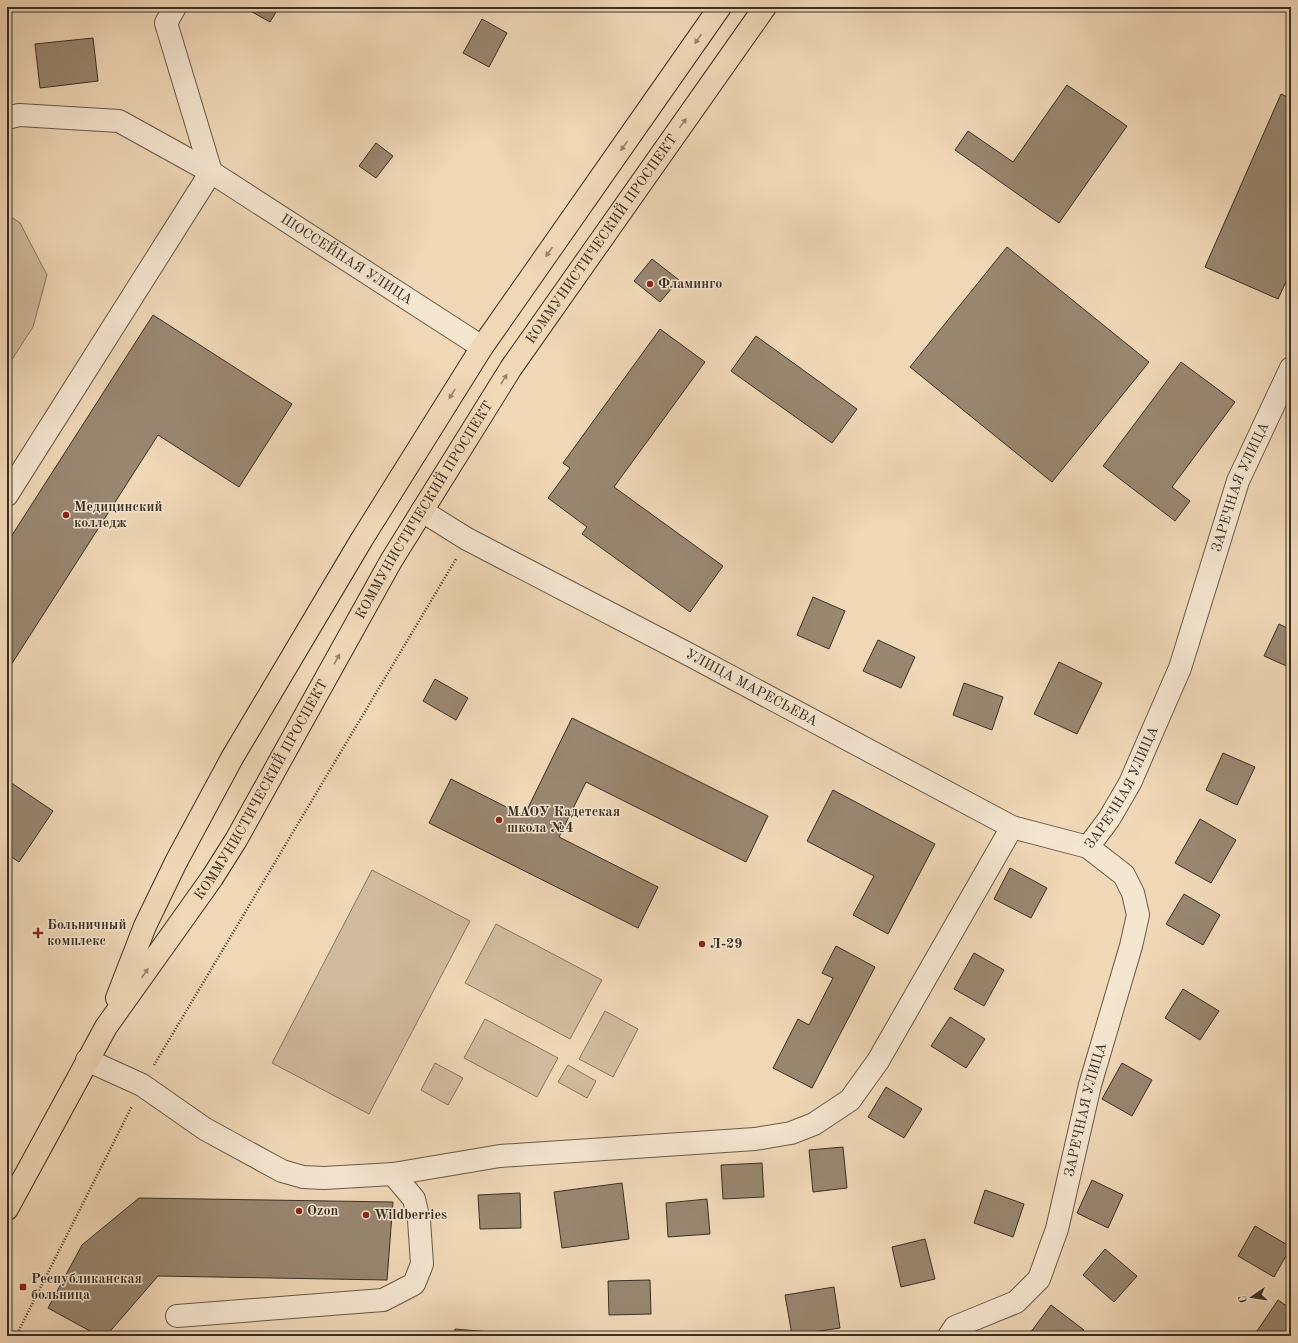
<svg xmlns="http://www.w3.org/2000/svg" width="1298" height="1343" font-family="'Old Standard TT',serif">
	<rect width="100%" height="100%" fill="#f0d8b7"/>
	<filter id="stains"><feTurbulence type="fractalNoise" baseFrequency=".005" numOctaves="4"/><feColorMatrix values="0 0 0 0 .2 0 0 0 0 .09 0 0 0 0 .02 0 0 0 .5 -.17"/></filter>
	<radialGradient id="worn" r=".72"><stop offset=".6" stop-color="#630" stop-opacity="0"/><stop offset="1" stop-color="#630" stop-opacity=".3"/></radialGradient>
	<g fill="#d1bb9e" stroke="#867660">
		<polygon points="7,214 20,223 47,275 33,327 7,367"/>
		<polygon points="372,870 470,921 369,1114 272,1063"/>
		<polygon points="496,924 602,980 570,1039 465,983"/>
		<polygon points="605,1011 638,1029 613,1077 579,1059"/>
		<polygon points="485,1019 558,1058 537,1097 464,1058"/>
		<polygon points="435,1063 463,1078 448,1105 421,1090"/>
		<polygon points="568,1065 596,1081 587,1098 558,1082"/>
	</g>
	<g fill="#998770" stroke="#3a3023">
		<polygon points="246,7 279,7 270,22 245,8"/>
		<polygon points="482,19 507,33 489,67 463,53"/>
		<polygon points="93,38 98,81 40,88 35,44"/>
		<polygon points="1067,85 1127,126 1059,223 955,150 968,131 1013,162"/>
		<polygon points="1281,94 1291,99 1291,271 1278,299 1205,267"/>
		<polygon points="376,143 393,156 376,178 359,166"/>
		<polygon points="1007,247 1149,362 1052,482 910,367"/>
		<polygon points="652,259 679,280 660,302 634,281"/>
		<polygon points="153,315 292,404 239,487 158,435 11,665 7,662 7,543"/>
		<polygon points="660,329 705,362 614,487 723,566 690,612 582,534 587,527 548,498 570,468 563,463"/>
		<polygon points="756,336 857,409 832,443 731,371"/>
		<polygon points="1181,362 1235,402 1172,487 1190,501 1175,521 1103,466"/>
		<polygon points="813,597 845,611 829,649 797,635"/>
		<polygon points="1279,624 1291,630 1291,668 1264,656"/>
		<polygon points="878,640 915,657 901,688 863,671"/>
		<polygon points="1059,662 1102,683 1077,734 1034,714"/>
		<polygon points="435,679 468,698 456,720 423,701"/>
		<polygon points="964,683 1003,697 992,730 953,715"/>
		<polygon points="572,718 768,816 746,862 586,782 559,837 658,887 638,928 429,823 451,779 524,816"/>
		<polygon points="1223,753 1255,767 1237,805 1206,790"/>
		<polygon points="7,780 53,811 19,862 7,854"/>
		<polygon points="833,790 935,844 888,934 853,915 874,876 807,841"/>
		<polygon points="1200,819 1236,840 1211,883 1175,863"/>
		<polygon points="1010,868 1047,888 1031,918 994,899"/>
		<polygon points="1184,894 1220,915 1203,945 1166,924"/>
		<polygon points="836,946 875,967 812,1088 773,1068 798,1019 809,1025 833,978 822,973"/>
		<polygon points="974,953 1004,970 984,1006 954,989"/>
		<polygon points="1183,989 1219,1011 1200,1040 1165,1018"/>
		<polygon points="950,1017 985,1039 966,1068 931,1046"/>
		<polygon points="1122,1063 1152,1080 1132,1116 1102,1099"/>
		<polygon points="886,1087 922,1109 904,1138 868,1117"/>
		<polygon points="843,1147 847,1188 813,1192 809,1150"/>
		<polygon points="762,1163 764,1197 723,1199 721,1165"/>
		<polygon points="1092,1180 1123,1195 1108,1228 1077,1213"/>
		<polygon points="622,1183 629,1239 562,1248 554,1192"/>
		<polygon points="985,1190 1024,1204 1013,1237 974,1223"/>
		<polygon points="520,1193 521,1228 480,1229 478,1195"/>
		<polygon points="139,1198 393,1202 387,1280 158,1276 106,1336 99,1336 48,1308 82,1245"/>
		<polygon points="707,1199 710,1234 668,1237 666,1203"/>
		<polygon points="1255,1226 1291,1247 1274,1277 1238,1256"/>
		<polygon points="925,1239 935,1279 901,1287 892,1247"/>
		<polygon points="1105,1249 1137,1276 1114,1302 1083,1275"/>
		<polygon points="650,1280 651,1314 609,1315 608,1281"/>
		<polygon points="834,1287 840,1328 792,1335 785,1295"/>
		<polygon points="1278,1300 1291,1309 1291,1336 1257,1336 1255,1334"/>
		<polygon points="1051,1305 1084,1330 1080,1336 1034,1336 1030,1333"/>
		<polygon points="455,1329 490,1332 489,1336 455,1336"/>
	</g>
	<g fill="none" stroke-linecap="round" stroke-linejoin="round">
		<defs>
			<g id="minor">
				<path id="s1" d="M7,118L19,115L119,121L211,172L482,347"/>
				<polyline points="7,495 211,172 166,23 175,7"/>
				<path id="s2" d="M422,511L467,539L690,655L1012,827L1088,847"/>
				<polyline points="87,1060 142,1085 205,1129 282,1171 303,1177 324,1178 393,1174 500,1156 755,1139 791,1133 814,1124 850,1100 878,1061 1012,827"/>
				<polyline points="177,1316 383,1300 414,1284 422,1264 419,1220 414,1199 393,1174"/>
				<path id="s3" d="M949,1336L955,1327L1016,1302L1039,1279L1057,1229L1090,1085L1131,946L1138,915L1133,893L1124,875L1088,847L1109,819L1130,783L1180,668L1238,481L1291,368"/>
			</g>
			<g id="major">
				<polyline points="117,998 145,926 176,862 232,758 362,539 482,347 720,7"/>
				<path id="s4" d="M7,1209L106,1027L212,878L236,840L391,561L511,368L765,7"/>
			</g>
		</defs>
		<use href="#minor" stroke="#685a48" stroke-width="24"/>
		<use href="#major" stroke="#3a3023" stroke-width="24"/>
		<g stroke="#3a3023" stroke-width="2.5" stroke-dasharray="1 2" stroke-linecap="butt">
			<polyline points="154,1065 456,559"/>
			<polyline points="16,1336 132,1106"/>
		</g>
		<use href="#minor" stroke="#f5e6d0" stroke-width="22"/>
		<use href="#major" stroke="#f0d8b7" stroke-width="22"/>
	</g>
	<defs><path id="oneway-solid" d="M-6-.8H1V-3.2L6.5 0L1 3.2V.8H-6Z"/></defs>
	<g fill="#95846d">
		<use href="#oneway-solid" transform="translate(698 39) rotate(125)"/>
		<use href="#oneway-solid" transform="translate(683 123) rotate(-55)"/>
		<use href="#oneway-solid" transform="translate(624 146) rotate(125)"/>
		<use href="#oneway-solid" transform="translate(549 252) rotate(125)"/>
		<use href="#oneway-solid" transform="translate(504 379) rotate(-58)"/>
		<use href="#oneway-solid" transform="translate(452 394) rotate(122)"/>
		<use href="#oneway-solid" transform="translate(337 659) rotate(-61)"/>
		<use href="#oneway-solid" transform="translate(145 973) rotate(-54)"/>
	</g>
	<g fill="#8f2418" stroke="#f5e6d0" stroke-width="1.5">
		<circle cx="650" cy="284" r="4"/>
		<circle cx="66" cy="515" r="4"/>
		<circle cx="499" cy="820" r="4"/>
		<path d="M36 927h4v4h4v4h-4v4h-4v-4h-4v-4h4z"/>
		<circle cx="702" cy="944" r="4"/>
		<circle cx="299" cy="1211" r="4"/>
		<circle cx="366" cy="1215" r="4"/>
		<rect x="19" y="1283" width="8" height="8" rx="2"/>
	</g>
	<g text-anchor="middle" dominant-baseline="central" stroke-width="3" stroke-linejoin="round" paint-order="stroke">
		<g font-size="14" fill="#3a3023" stroke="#f5e6d0">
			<text stroke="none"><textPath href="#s4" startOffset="1139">КОММУНИСТИЧЕСКИЙ ПРОСПЕКТ</textPath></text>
			<text stroke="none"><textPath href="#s1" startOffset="379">ШОССЕЙНАЯ УЛИЦА</textPath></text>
			<text stroke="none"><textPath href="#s3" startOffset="968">ЗАРЕЧНАЯ УЛИЦА</textPath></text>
			<text stroke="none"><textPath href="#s4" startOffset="815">КОММУНИСТИЧЕСКИЙ ПРОСПЕКТ</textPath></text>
			<text stroke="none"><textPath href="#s2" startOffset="374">УЛИЦА МАРЕСЬЕВА</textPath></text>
			<text stroke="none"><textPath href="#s3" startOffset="644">ЗАРЕЧНАЯ УЛИЦА</textPath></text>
			<text stroke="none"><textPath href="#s4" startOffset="491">КОММУНИСТИЧЕСКИЙ ПРОСПЕКТ</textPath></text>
			<text stroke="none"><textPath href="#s3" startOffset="285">ЗАРЕЧНАЯ УЛИЦА</textPath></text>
		</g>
		<g font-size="14" font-weight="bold" fill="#3a3023" stroke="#f5e6d0" text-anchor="start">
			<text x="658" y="284">Фламинго</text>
			<text x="74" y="507">Медицинский<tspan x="74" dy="16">колледж</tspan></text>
			<text x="507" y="812">МАОУ Кадетская<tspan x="507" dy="16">школа №4</tspan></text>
			<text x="47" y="925">Больничный<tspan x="47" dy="16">комплекс</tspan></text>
			<text x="710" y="944">Л-29</text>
			<text x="307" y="1211">Ozon</text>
			<text x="374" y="1215">Wildberries</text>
			<text x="31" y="1279">Республиканская<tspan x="31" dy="16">больница</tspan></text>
		</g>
	</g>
	<rect width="1298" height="1343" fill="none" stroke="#f0d8b7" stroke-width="24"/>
	<rect x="8" y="8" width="1282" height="1327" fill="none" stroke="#3a3023" stroke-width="2"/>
	<rect x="12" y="12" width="1274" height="1319" fill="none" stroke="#3a3023"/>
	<g transform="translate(1252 1297) rotate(257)" stroke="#f5e6d0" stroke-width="3" paint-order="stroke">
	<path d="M0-3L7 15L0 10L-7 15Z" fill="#3a3023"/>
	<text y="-6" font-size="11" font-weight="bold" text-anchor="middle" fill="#3a3023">С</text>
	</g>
	<rect width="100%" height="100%" filter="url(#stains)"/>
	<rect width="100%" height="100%" fill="url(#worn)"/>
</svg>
